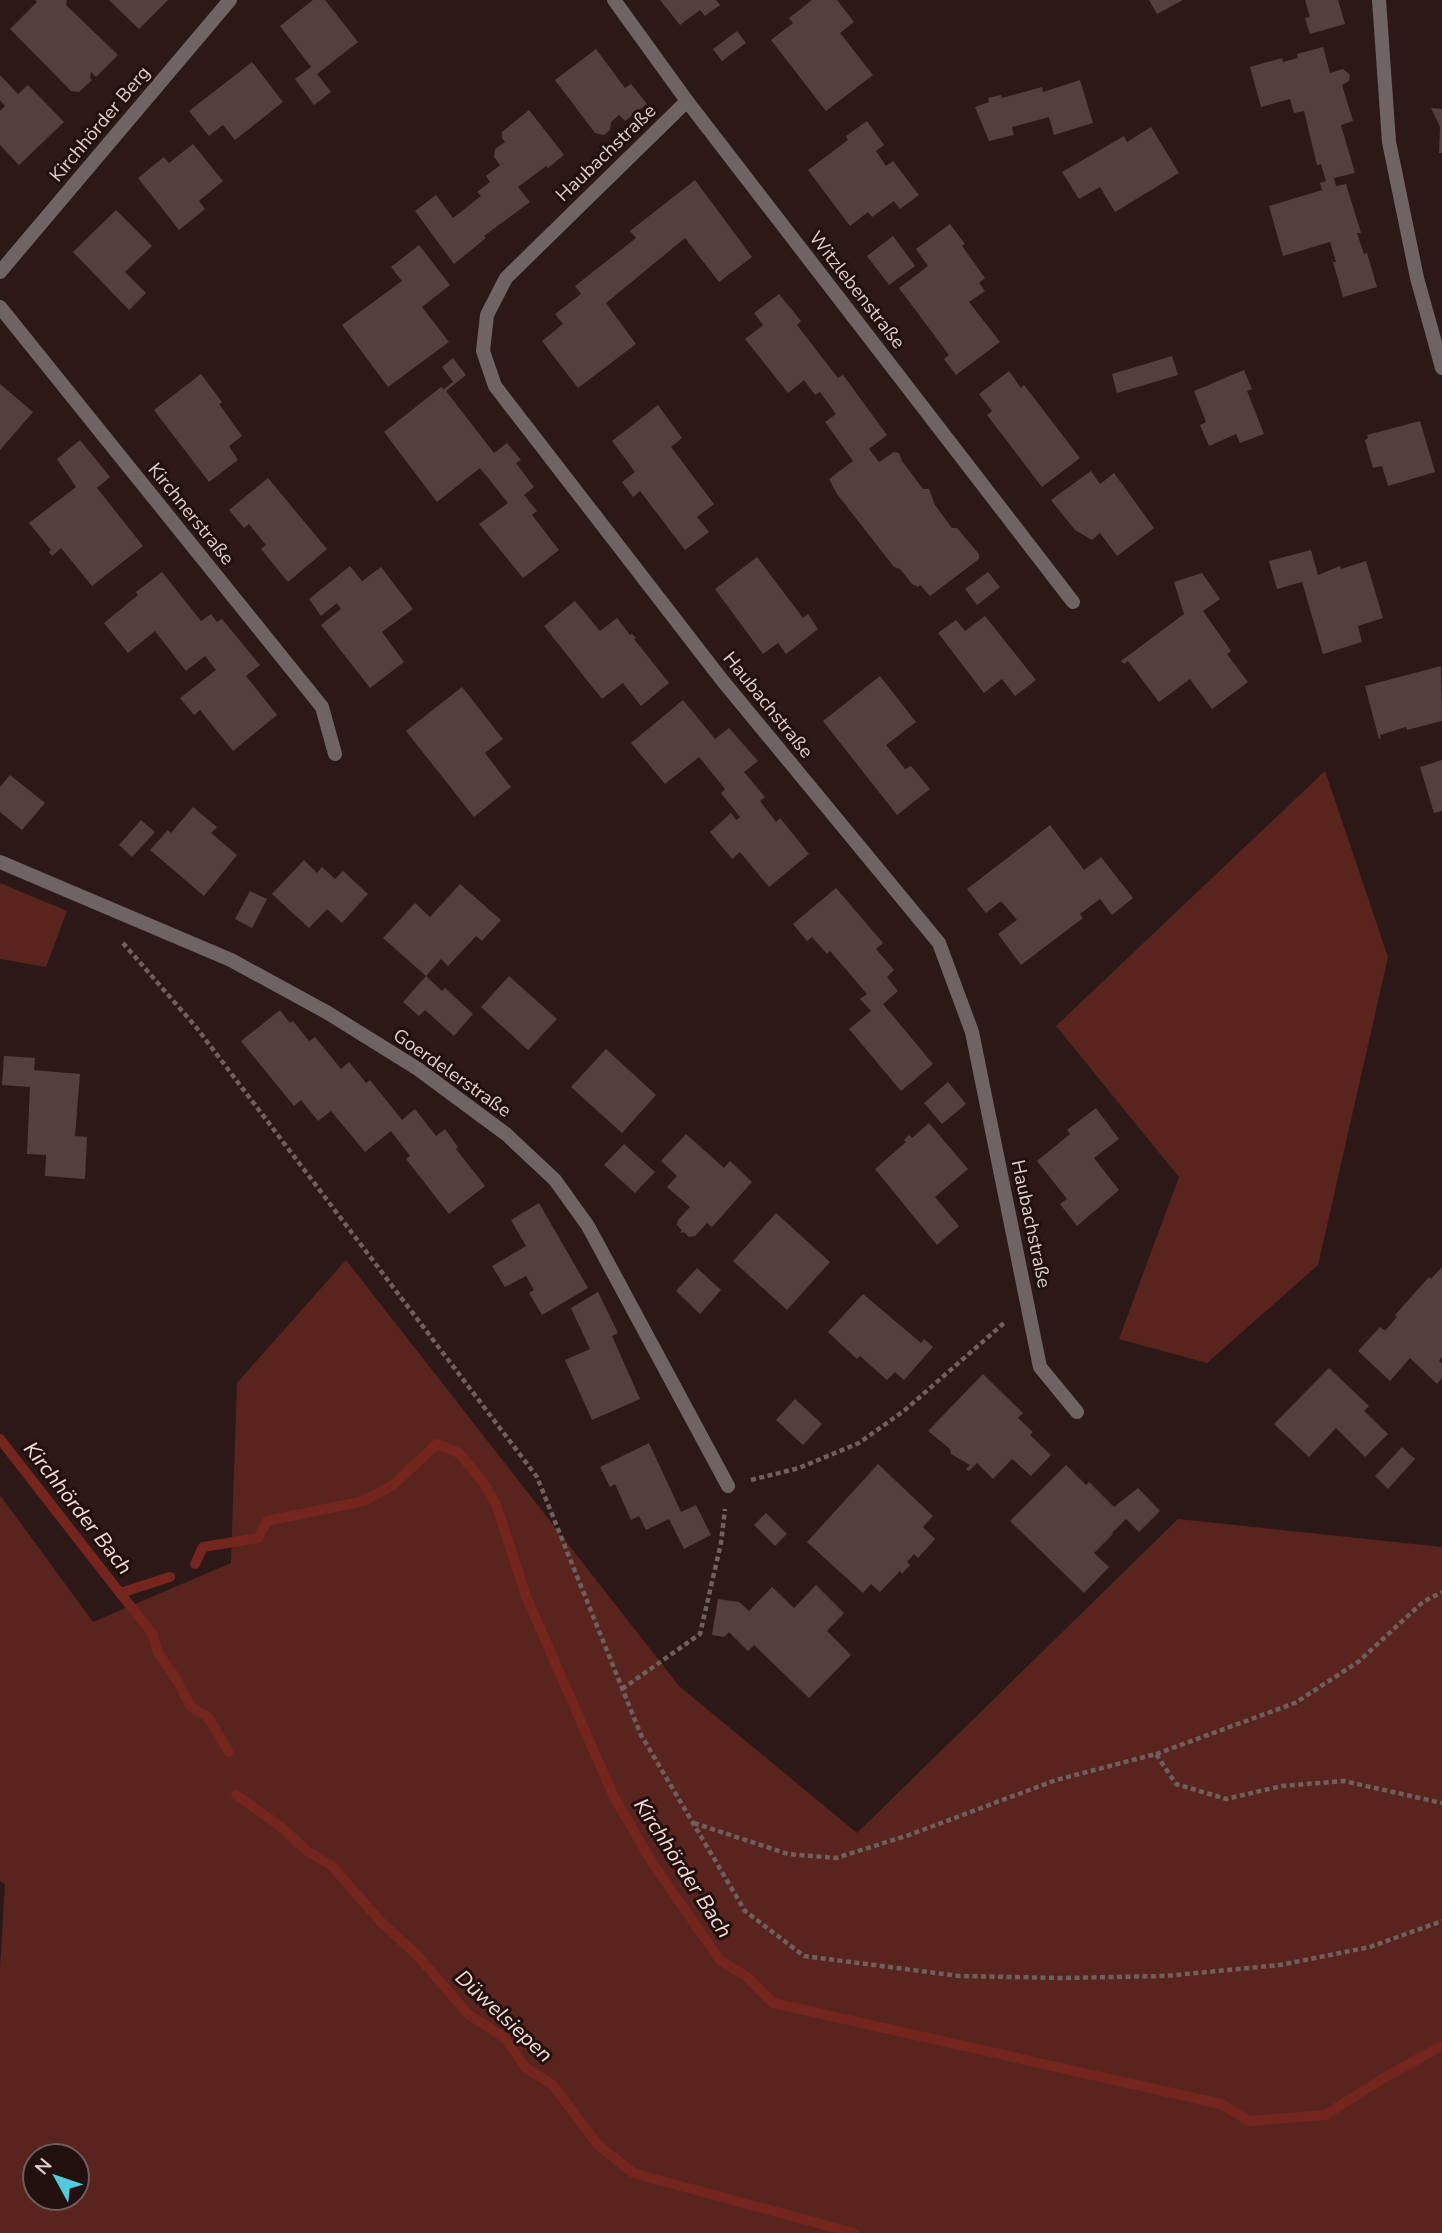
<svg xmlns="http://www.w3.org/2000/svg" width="1442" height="2233" font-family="'Nunito Sans',sans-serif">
	<rect width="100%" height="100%" fill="#2c1917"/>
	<g fill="#5a241e" fill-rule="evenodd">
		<polygon points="1325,771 1388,957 1318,1265 1207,1363 1119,1339 1179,1177 1056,1026"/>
		<polygon points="0,883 67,911 46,967 0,959"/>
		<path d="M346,1260L679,1686L857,1833L1178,1519L1442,1547V2233H0V1969L5,1884L0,1881V1495L93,1622L231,1563L237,1383ZM35,2156H77V2198H35Z"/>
	</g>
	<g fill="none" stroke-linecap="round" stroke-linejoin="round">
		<g stroke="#73251e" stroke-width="10">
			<polyline points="0,1439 120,1593 170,1577"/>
			<polyline points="195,1564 203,1547 258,1538 267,1521 364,1501 393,1485 437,1444 459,1453 483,1482 496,1504 526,1596 613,1795 653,1864 720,1960 747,1977 773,2003 1221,2104 1249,2121 1325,2115 1387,2076 1442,2046"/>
			<polyline points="120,1593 152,1633 158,1653 175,1677 191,1707 208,1717 229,1752"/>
			<polyline points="236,1795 280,1826 307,1851 332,1866 381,1922 417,1955 468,2014 505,2038 526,2068 553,2085 598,2145 633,2173 854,2233"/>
		</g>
	</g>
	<g fill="#543f3c">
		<polygon points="35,0 67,0 66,5 118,55 96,77 91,72 90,78 92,80 79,92 71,91 10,29 37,2"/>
		<polygon points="109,0 168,0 139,29"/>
		<polygon points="313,0 325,0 358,42 317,74 331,92 314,105 295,79 311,67 280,26"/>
		<polygon points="660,0 716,0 720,5 705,16 700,10 680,25"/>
		<polygon points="812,0 837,0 854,22 840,33 873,75 826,111 771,40 793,23 789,18"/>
		<polygon points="1149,0 1183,0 1157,14"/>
		<polygon points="1305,0 1338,0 1345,24 1310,34 1305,18 1310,17"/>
		<polygon points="737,31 746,43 722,61 713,49"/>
		<polygon points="1323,47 1330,73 1343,69 1350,75 1349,81 1342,85 1353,121 1341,125 1355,173 1334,178 1336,186 1346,184 1361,233 1357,233 1364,254 1367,253 1377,287 1343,297 1333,262 1336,262 1330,242 1283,256 1269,206 1322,190 1320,183 1326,181 1321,164 1317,165 1304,111 1294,113 1290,99 1261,107 1250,67 1282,58 1283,62 1298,58 1297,54"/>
		<polygon points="596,49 625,88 631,84 647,104 625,121 619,115 611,122 610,130 604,135 595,133 555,80"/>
		<polygon points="252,62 283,102 235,140 223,125 209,136 189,111"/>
		<polygon points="0,75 18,94 28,85 64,122 19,165 0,145 0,111 5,106 0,100"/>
		<polygon points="1080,80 1093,123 1054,135 1049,117 1012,127 1014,135 989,141 975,107 989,102 988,98 1001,95 1002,98 1042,87 1043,92"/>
		<polygon points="1431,108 1442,109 1442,153 1439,153 1440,127"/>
		<polygon points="529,110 564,155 548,168 546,166 518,187 530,202 484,236 486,238 454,264 415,211 436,195 453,218 481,196 477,192 490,182 486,176 500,165 494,157 495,149 505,142 502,138 502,132"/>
		<polygon points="867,121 884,145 876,151 886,166 893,161 919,195 900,209 894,201 872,217 868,212 850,226 808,170 848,140 846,136"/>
		<polygon points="1151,127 1179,173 1115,212 1100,187 1079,199 1062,172 1124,136 1127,142"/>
		<polygon points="193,144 223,181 199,201 205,209 179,230 138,178 164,157 169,163"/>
		<polygon points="695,180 752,257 719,282 685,238 606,303 636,344 578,388 542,341 563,324 555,314 581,294 575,286 636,238 630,231"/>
		<polygon points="116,210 152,246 125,272 146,293 129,310 73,252"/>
		<polygon points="950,224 965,244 962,246 985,278 979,283 985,291 969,302 1000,342 956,375 944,359 949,355 899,288 928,266 916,249"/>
		<polygon points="893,236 915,266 889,285 867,256"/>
		<polygon points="419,245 450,285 422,307 449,342 388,387 342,325 402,281 391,267"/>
		<polygon points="779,294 801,321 797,325 838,378 843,375 887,435 869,449 879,462 894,452 899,453 902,461 923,489 929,489 935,505 952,528 957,528 979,554 979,559 930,596 920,585 918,587 912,584 900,569 894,567 837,494 829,479 853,461 825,422 836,414 820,392 815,395 804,380 788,393 745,339 763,325 754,313"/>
		<polygon points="1172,356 1178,375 1117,393 1112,374"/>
		<polygon points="453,358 466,375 446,391 494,453 507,443 521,460 516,463 534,487 524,495 537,511 532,515 559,550 523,578 479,524 508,503 480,468 437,502 384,432 441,387 444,389 453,382 442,367"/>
		<polygon points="1244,370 1252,389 1247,391 1264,434 1240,443 1236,434 1209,446 1200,425 1206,422 1194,391"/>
		<polygon points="1009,371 1021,388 1024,385 1080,458 1042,487 987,415 992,411 979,394"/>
		<polygon points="201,374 222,402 219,404 242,436 229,446 238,460 209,482 154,410"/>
		<polygon points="0,384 33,412 0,450"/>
		<polygon points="658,405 682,438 671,447 714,504 697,517 709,532 685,550 640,491 633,497 622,482 635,472 612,441"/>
		<polygon points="1420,421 1435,472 1388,486 1382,466 1373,468 1365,440 1368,438 1367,435"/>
		<polygon points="80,440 110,477 97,488 143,546 92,586 61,548 52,556 49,552 51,550 29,523 76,487 57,459"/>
		<polygon points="1091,471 1100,484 1114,473 1154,528 1117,556 1100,533 1092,540 1075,530 1051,500"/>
		<polygon points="268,478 327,549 288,582 261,549 266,545 249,524 244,528 229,510"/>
		<polygon points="1311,550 1318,575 1340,566 1341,569 1366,561 1383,618 1358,626 1362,642 1323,654 1302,582 1277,589 1269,561"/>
		<polygon points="757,557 803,618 808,614 818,629 786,654 778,643 763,654 715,589"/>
		<polygon points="350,566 362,581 381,567 413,609 382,632 404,662 370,688 321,625 341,609 337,603 321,616 309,599"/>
		<polygon points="162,572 201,621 211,614 217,622 222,619 260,665 246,676 277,715 233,751 200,710 194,715 180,698 216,670 205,656 186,671 155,631 128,653 104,623 138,595 136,592"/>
		<polygon points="988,572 1000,587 977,605 965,589"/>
		<polygon points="1202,573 1220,599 1203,611 1231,651 1227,654 1248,682 1212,709 1190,679 1159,702 1128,661 1124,664 1121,661 1184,614 1174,582"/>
		<polygon points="575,601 600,631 617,618 630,635 632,634 636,638 634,639 669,683 641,706 623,683 602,699 544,626"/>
		<polygon points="985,616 1036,680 1015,696 1002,679 984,693 938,633 956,620 965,631"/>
		<polygon points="1441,666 1442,721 1407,730 1406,727 1380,735 1381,738 1379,739 1365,686"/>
		<polygon points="880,676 916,722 886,745 905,769 911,766 930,789 897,815 823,721"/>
		<polygon points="462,687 503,739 485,753 511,787 474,817 406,731"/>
		<polygon points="683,700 715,739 729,728 758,761 744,772 765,797 760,801 776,822 780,818 809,854 769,887 740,852 732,859 710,832 731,813 736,820 740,817 721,793 725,789 699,757 665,784 631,743"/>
		<polygon points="1442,760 1442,811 1434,813 1420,767"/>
		<polygon points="10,775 45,803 22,830 0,812 0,787"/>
		<polygon points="193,807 217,827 211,833 237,855 204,896 150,850 168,830 171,833"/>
		<polygon points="141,820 155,832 132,857 119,845"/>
		<polygon points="1050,825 1084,870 1101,857 1133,898 1112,915 1100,899 1080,914 1083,918 1021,965 998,934 1017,920 1001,901 986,913 967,889"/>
		<polygon points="304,860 317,873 322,867 335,879 343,871 368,894 342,923 327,909 309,928 272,894"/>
		<polygon points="460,884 501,920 482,941 476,936 448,966 441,959 426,976 383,938 415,903 430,917"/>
		<polygon points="836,888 883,943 876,949 894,970 887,977 898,991 883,1004 933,1064 901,1091 849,1029 871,1011 860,999 867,994 830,951 827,954 812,937 807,941 793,924"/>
		<polygon points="250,891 267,899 252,928 235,919"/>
		<polygon points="426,976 442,991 445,988 473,1014 454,1036 425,1010 419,1016 403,1002"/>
		<polygon points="509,976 557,1019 528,1050 481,1007"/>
		<polygon points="280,1010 290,1023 293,1021 309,1041 315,1037 341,1069 349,1062 366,1083 370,1080 402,1120 415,1109 436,1136 445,1129 458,1147 456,1149 485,1186 449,1214 406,1159 410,1156 391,1131 365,1152 331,1111 318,1121 301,1100 294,1106 241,1041"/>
		<polygon points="606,1049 656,1095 622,1133 571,1087"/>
		<polygon points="4,1056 35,1058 34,1070 80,1074 75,1136 87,1137 85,1179 45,1176 46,1155 27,1154 30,1087 2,1085"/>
		<polygon points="948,1082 966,1104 942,1124 924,1103"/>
		<polygon points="1096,1108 1119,1139 1094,1158 1119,1190 1077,1226 1060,1204 1067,1199 1037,1161 1070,1134 1067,1130"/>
		<polygon points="929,1123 968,1169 935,1197 959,1226 937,1245 875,1169 906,1142 904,1140 909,1135 912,1138"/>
		<polygon points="686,1134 724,1168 730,1161 752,1182 712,1227 707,1223 695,1236 689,1237 684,1232 680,1233 682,1230 677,1225 678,1220 690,1207 667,1187 677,1176 661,1161"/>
		<polygon points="624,1144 655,1172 635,1193 604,1165"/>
		<polygon points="539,1203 588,1288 542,1315 529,1293 534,1290 526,1276 505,1287 492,1266 526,1246 511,1220"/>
		<polygon points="776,1213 830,1262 787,1310 733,1261"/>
		<polygon points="1442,1267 1442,1357 1439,1361 1442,1363 1442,1378 1437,1384 1410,1358 1390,1381 1358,1351 1380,1327 1385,1331 1397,1317 1395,1315 1429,1277 1431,1279"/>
		<polygon points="697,1268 721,1290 700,1314 676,1291"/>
		<polygon points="598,1292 618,1333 612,1336 640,1399 592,1420 565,1360 590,1349 571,1308"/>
		<polygon points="863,1294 921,1343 924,1339 933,1347 904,1380 895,1372 887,1380 860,1356 857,1359 828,1332"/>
		<polygon points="1329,1368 1369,1406 1364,1411 1388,1434 1365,1457 1336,1428 1309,1457 1274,1424"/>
		<polygon points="983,1374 1023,1413 1018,1418 1033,1432 1030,1435 1051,1455 1031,1476 1012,1459 993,1479 977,1463 969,1471 966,1469 970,1465 951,1454 950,1449 928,1431"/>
		<polygon points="795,1399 822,1424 803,1445 776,1420"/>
		<polygon points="649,1443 681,1512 696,1505 711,1535 684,1549 669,1519 646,1530 639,1516 631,1520 615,1484 610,1487 600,1467"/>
		<polygon points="1402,1447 1415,1459 1388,1489 1375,1476"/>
		<polygon points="878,1464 933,1516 923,1527 935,1539 918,1558 914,1554 907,1562 910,1565 902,1574 900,1571 880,1592 871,1584 863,1593 807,1542"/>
		<polygon points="1066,1465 1086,1485 1089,1482 1114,1507 1138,1488 1160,1511 1139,1532 1126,1519 1112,1533 1113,1534 1094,1553 1109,1567 1084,1593 1010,1521"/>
		<polygon points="766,1513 787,1534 775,1546 754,1525"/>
		<polygon points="816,1585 844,1613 827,1631 851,1655 809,1698 754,1645 748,1651 729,1632 724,1637 712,1635 718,1599 739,1602 749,1611 772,1587 794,1608"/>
	</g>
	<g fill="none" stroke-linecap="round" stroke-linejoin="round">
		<g stroke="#6f5f5d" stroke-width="4.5" stroke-dasharray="5 3.5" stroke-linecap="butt">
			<polyline points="123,943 196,1027 537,1477 641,1735 745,1911 804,1956 959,1976 1061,1978 1165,1976 1280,1965 1370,1947 1442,1921"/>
			<polyline points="751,1480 799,1468 859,1443 905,1410 1004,1323"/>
			<polyline points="622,1689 700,1634 721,1543 725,1509"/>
			<polyline points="1156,1754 1295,1703 1358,1662 1423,1602 1442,1592"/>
			<polyline points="694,1823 788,1854 836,1858 909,1835 1056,1780 1156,1754 1176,1784 1226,1799 1282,1786 1344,1781 1442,1803"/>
		</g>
		<g stroke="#6f6463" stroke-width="14">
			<polyline points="614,0 687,101 1073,602"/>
			<polyline points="1379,0 1389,142 1417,278 1442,368"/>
			<polyline points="687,101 506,278 487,315 483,351 495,386 722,680 939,943 972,1032 1040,1367 1077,1412"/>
			<polyline points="0,272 230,0"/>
			<polyline points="0,307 322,707 335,754"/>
			<polyline points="0,862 231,960 328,1013 418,1069 506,1134 555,1180 588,1226 728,1486"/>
		</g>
	</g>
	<g text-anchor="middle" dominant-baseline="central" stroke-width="6" stroke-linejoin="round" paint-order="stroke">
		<g font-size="19" fill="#ddd0ce" stroke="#22100e">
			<text transform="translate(100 124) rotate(-50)">Kirchhörder Berg</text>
			<text transform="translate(606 153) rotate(-44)">Haubachstraße</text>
			<text transform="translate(857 290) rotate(52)">Witzlebenstraße</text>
			<text transform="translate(191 514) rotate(51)">Kirchnerstraße</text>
			<text transform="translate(768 705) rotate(51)">Haubachstraße</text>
			<text transform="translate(452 1073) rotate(35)">Goerdelerstraße</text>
			<text transform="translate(1031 1224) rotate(78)">Haubachstraße</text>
		</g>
		<g font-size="21" font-style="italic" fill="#f5ddd9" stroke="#22100e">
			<text transform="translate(78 1508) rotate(52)">Kirchhörder Bach</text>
			<text transform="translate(683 1868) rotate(57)">Kirchhörder Bach</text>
			<text transform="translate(504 2016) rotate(43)">Düwelsiepen</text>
		</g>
	</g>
	<g transform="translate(56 2177) rotate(310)"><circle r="33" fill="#22100e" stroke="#6d5d5b" stroke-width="2"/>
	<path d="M0-5L12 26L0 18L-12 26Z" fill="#53cadc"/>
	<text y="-10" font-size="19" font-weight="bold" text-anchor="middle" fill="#ddd0ce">N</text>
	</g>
</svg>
